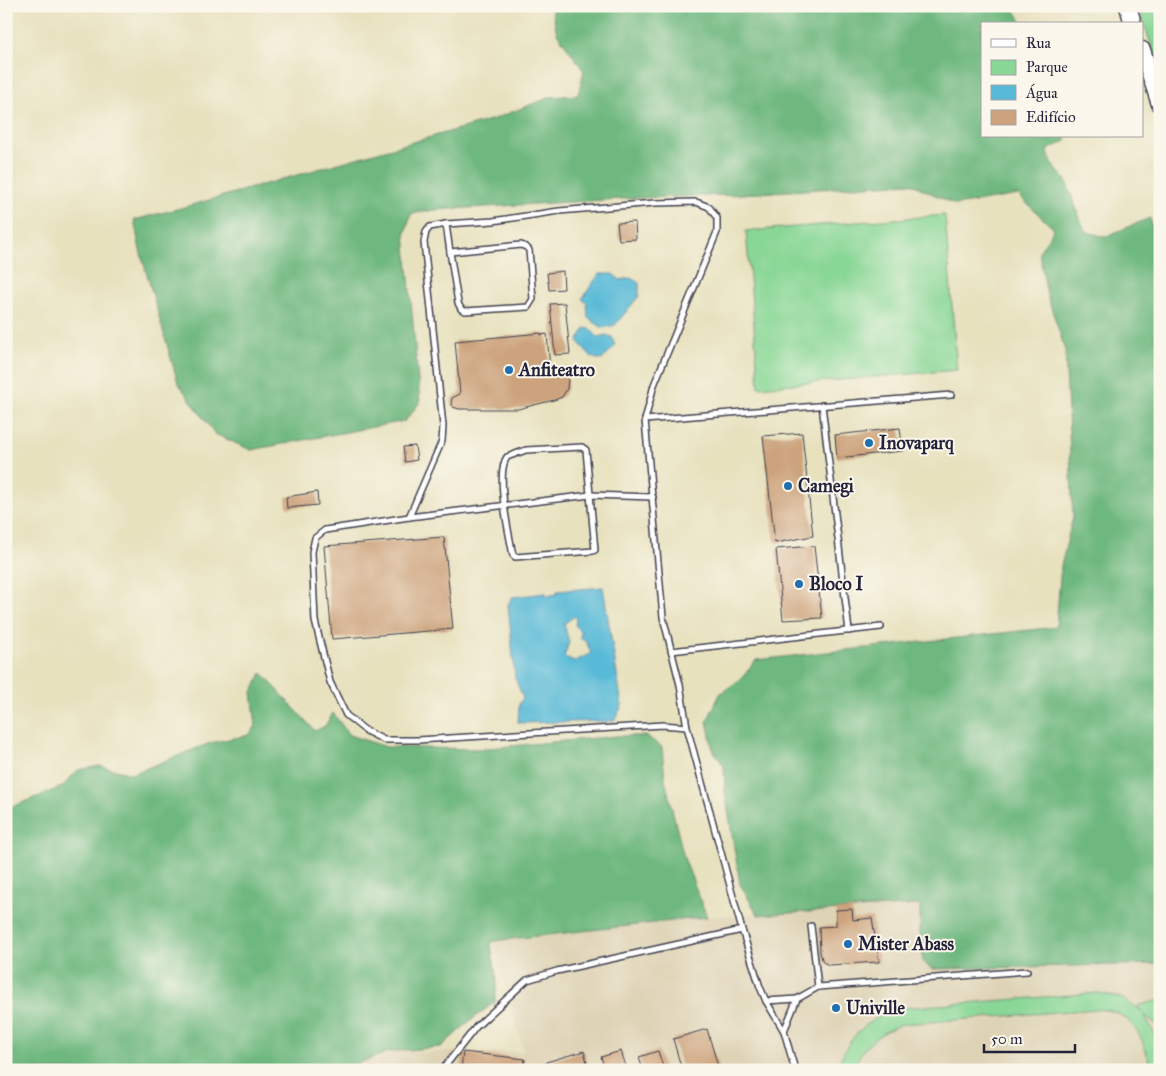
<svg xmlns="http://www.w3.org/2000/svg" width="1166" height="1076" font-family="'IM FELL Great Primer',serif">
	<rect width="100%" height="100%" fill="#fbf7ec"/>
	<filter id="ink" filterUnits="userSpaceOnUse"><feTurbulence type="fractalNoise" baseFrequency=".02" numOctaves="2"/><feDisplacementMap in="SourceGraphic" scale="10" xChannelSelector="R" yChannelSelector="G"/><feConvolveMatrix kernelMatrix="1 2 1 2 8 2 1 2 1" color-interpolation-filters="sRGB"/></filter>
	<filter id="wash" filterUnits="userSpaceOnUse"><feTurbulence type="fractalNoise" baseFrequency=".0096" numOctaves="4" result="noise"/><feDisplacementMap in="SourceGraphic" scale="20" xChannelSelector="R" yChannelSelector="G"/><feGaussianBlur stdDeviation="1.12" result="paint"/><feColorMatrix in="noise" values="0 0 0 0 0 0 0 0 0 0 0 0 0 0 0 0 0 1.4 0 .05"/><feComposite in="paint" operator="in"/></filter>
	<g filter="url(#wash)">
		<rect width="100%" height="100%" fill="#e7e1be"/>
		<polygon fill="#ded3b5" points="921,905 1160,963 1160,1070 340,1070 388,1052 524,1052 493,941 707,917"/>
		<g fill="#89d796" stroke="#567c68">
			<polygon points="1138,6 1160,6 1160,70 1158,65"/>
			<polygon points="945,215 957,370 759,387 746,231"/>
			<path d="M1098,993L1122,998L1144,1013L1137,1006L1160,1000V1028L1144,1014C1158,1039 1160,1041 1160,1070H1150C1148,1048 1137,1023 1117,1013C1111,1010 1103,1010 1097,1009L903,1024C880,1032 861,1046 853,1070H837C848,1035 866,1020 900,1008Z"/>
		</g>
		<g fill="#6eb87f" stroke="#486d5d">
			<polygon points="551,6 1012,6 1023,24 982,24 982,136 1066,136 1066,141 1047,150 1053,166 1065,179 1085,231 1104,237 1150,218 1155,238 1160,327 1160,964 932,969 923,962 920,932 920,905 758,915 740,884 725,792 724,766 713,750 707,721 720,694 742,678 756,660 1056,627 1061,566 1073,517 1065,349 1047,295 1039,252 1054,229 1018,195 956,205 910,183 728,195 638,198 434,210 411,214 405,234 420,402 405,421 251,450 215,434 178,383 140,250 134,220 181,208 494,119 550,97 578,95 584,71 557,33"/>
			<polygon points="262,673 315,731 325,726 333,713 349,735 387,747 478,749 617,736 646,736 662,747 665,780 684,858 707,917 493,941 491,945 497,981 495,1002 470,1021 441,1047 388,1052 340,1070 6,1070 6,809 62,787 78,770 100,766 132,774 210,743 249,735 256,726 252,692"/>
		</g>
		<g fill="#59bad7" stroke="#3e6e89" fill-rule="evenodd">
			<polygon points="599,274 613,274 620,280 631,278 639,283 639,296 615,325 603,328 588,318 587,303 582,299"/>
			<path d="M585,328L590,329L598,337L606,335L612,337L615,346L602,360C590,359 584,350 578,340Z"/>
			<path d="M603,587L622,706L614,721L518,723L519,704L523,698L515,678L508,605L512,597L546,593L547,596L557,594V591ZM574,616L576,619L575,626L581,632L580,638L586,641L591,653L574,662L564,657L569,642L564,624Z"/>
		</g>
		<g id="blocks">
			<g fill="#cca37c">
				<polygon points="635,222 636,239 619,240 617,223"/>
				<polygon points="563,271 564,289 549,290 547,273"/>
				<polygon points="565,303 570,354 555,355 550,304"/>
				<polygon points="541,333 541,335 547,334 550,368 558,369 562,372 568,380 567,389 562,397 554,400 518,409 459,409 453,407 451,404 452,398 460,394 455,341"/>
				<polygon points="900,428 903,451 837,458 835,435"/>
				<polygon points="802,433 813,536 775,543 763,436"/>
				<polygon points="415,446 417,460 405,462 403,447"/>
				<polygon points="317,492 318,505 287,508 286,497"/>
				<polygon points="444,537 453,629 332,639 324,546"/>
				<polygon points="814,546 822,618 783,620 776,549"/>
				<polygon points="852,909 853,920 872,918 879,962 829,965 823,962 820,953 819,927 836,926 836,910"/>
				<polygon points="707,1029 719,1070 682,1070 673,1039"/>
				<polygon points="584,1051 589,1070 549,1070 546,1062"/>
				<polygon points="621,1051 627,1070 605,1070 601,1057"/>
				<polygon points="658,1051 664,1070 643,1070 639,1057"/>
				<polygon points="463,1052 525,1059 523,1070 461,1070"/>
			</g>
		</g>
	</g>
	<g filter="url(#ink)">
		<use href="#blocks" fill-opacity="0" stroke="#403f4f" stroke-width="1"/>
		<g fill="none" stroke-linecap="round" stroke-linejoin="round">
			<defs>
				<g id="lane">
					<polygon points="521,245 526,247 529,250 533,299 528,307 465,311 461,309 458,303 450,252"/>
					<polyline points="450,252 446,224 493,221 559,211 655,203 696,202 709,207 717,218 717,232 654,385 645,420 663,617 680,685 687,727 742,930 760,987 766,1001 784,1031 795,1070"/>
					<polyline points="822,405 849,631"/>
					<polyline points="645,420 951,395"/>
					<path d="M582,447L586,450L595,550L593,551L515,557L513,555C509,534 495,473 507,457L526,450Z"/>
					<polyline points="653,497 590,495 409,517 325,530 315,538 312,552 315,621 330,682 346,715 366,731 384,740 418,740 663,725 687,727"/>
					<polyline points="409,517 442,441 443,426 424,242 426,232 430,227 446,224"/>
					<polyline points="671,651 881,627"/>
					<polyline points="811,926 818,987"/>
					<polyline points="766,1001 797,999 818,987 1027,971"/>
					<polyline points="784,1031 797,999"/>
					<polyline points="442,1070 476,1027 527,980 557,971 742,930"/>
				</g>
				<g id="primary">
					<polyline points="1128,6 1133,24"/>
					<polyline points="1142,50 1160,104"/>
				</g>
			</defs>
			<use href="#lane" stroke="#403f4f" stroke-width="8"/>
			<use href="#primary" stroke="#403f4f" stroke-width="19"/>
			<use href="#lane" stroke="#fff" stroke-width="5"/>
			<use href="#primary" stroke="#fff" stroke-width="16"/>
		</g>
	</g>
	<g fill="#1f6fb2" stroke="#fbf7ec" stroke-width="2">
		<circle cx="509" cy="370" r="5"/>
		<circle cx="869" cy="443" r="5"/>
		<circle cx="788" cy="486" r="5"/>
		<circle cx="799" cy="584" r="5"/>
		<circle cx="848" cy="944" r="5"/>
		<circle cx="836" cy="1008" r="5"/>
	</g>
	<g text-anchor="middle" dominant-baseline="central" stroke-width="4" stroke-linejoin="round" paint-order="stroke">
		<g font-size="18" font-weight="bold" fill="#22223b" stroke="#fbf7ec" text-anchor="start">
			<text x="519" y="370">Anfiteatro</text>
			<text x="879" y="443">Inovaparq</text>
			<text x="798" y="486">Camegi</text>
			<text x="809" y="584">Bloco I</text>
			<text x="858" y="944">Mister Abass</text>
			<text x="846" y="1008">Univille</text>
		</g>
	</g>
	<rect width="1166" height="1076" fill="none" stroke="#fbf7ec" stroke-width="25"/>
	<rect x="981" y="22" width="162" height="115" fill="#fbf7ec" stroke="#a4a2a5"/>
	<rect x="991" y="39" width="25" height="8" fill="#ffffff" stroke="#a4a2a5"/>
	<text x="1026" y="48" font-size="15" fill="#22223b">Rua</text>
	<rect x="991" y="60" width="25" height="15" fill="#89d796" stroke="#a4a2a5"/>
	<text x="1026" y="72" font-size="15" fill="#22223b">Parque</text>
	<rect x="991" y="85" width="25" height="15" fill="#59bad7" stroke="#a4a2a5"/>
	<text x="1026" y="98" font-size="15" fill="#22223b">Água</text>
	<rect x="991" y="110" width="25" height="15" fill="#cca37c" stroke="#a4a2a5"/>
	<text x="1026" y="122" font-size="15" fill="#22223b">Edifício</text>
	<path d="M984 1044v8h91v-8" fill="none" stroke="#22223b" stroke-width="2.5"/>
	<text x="991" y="1044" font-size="15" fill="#22223b" stroke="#fbf7ec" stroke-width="4" paint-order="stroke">50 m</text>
</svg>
